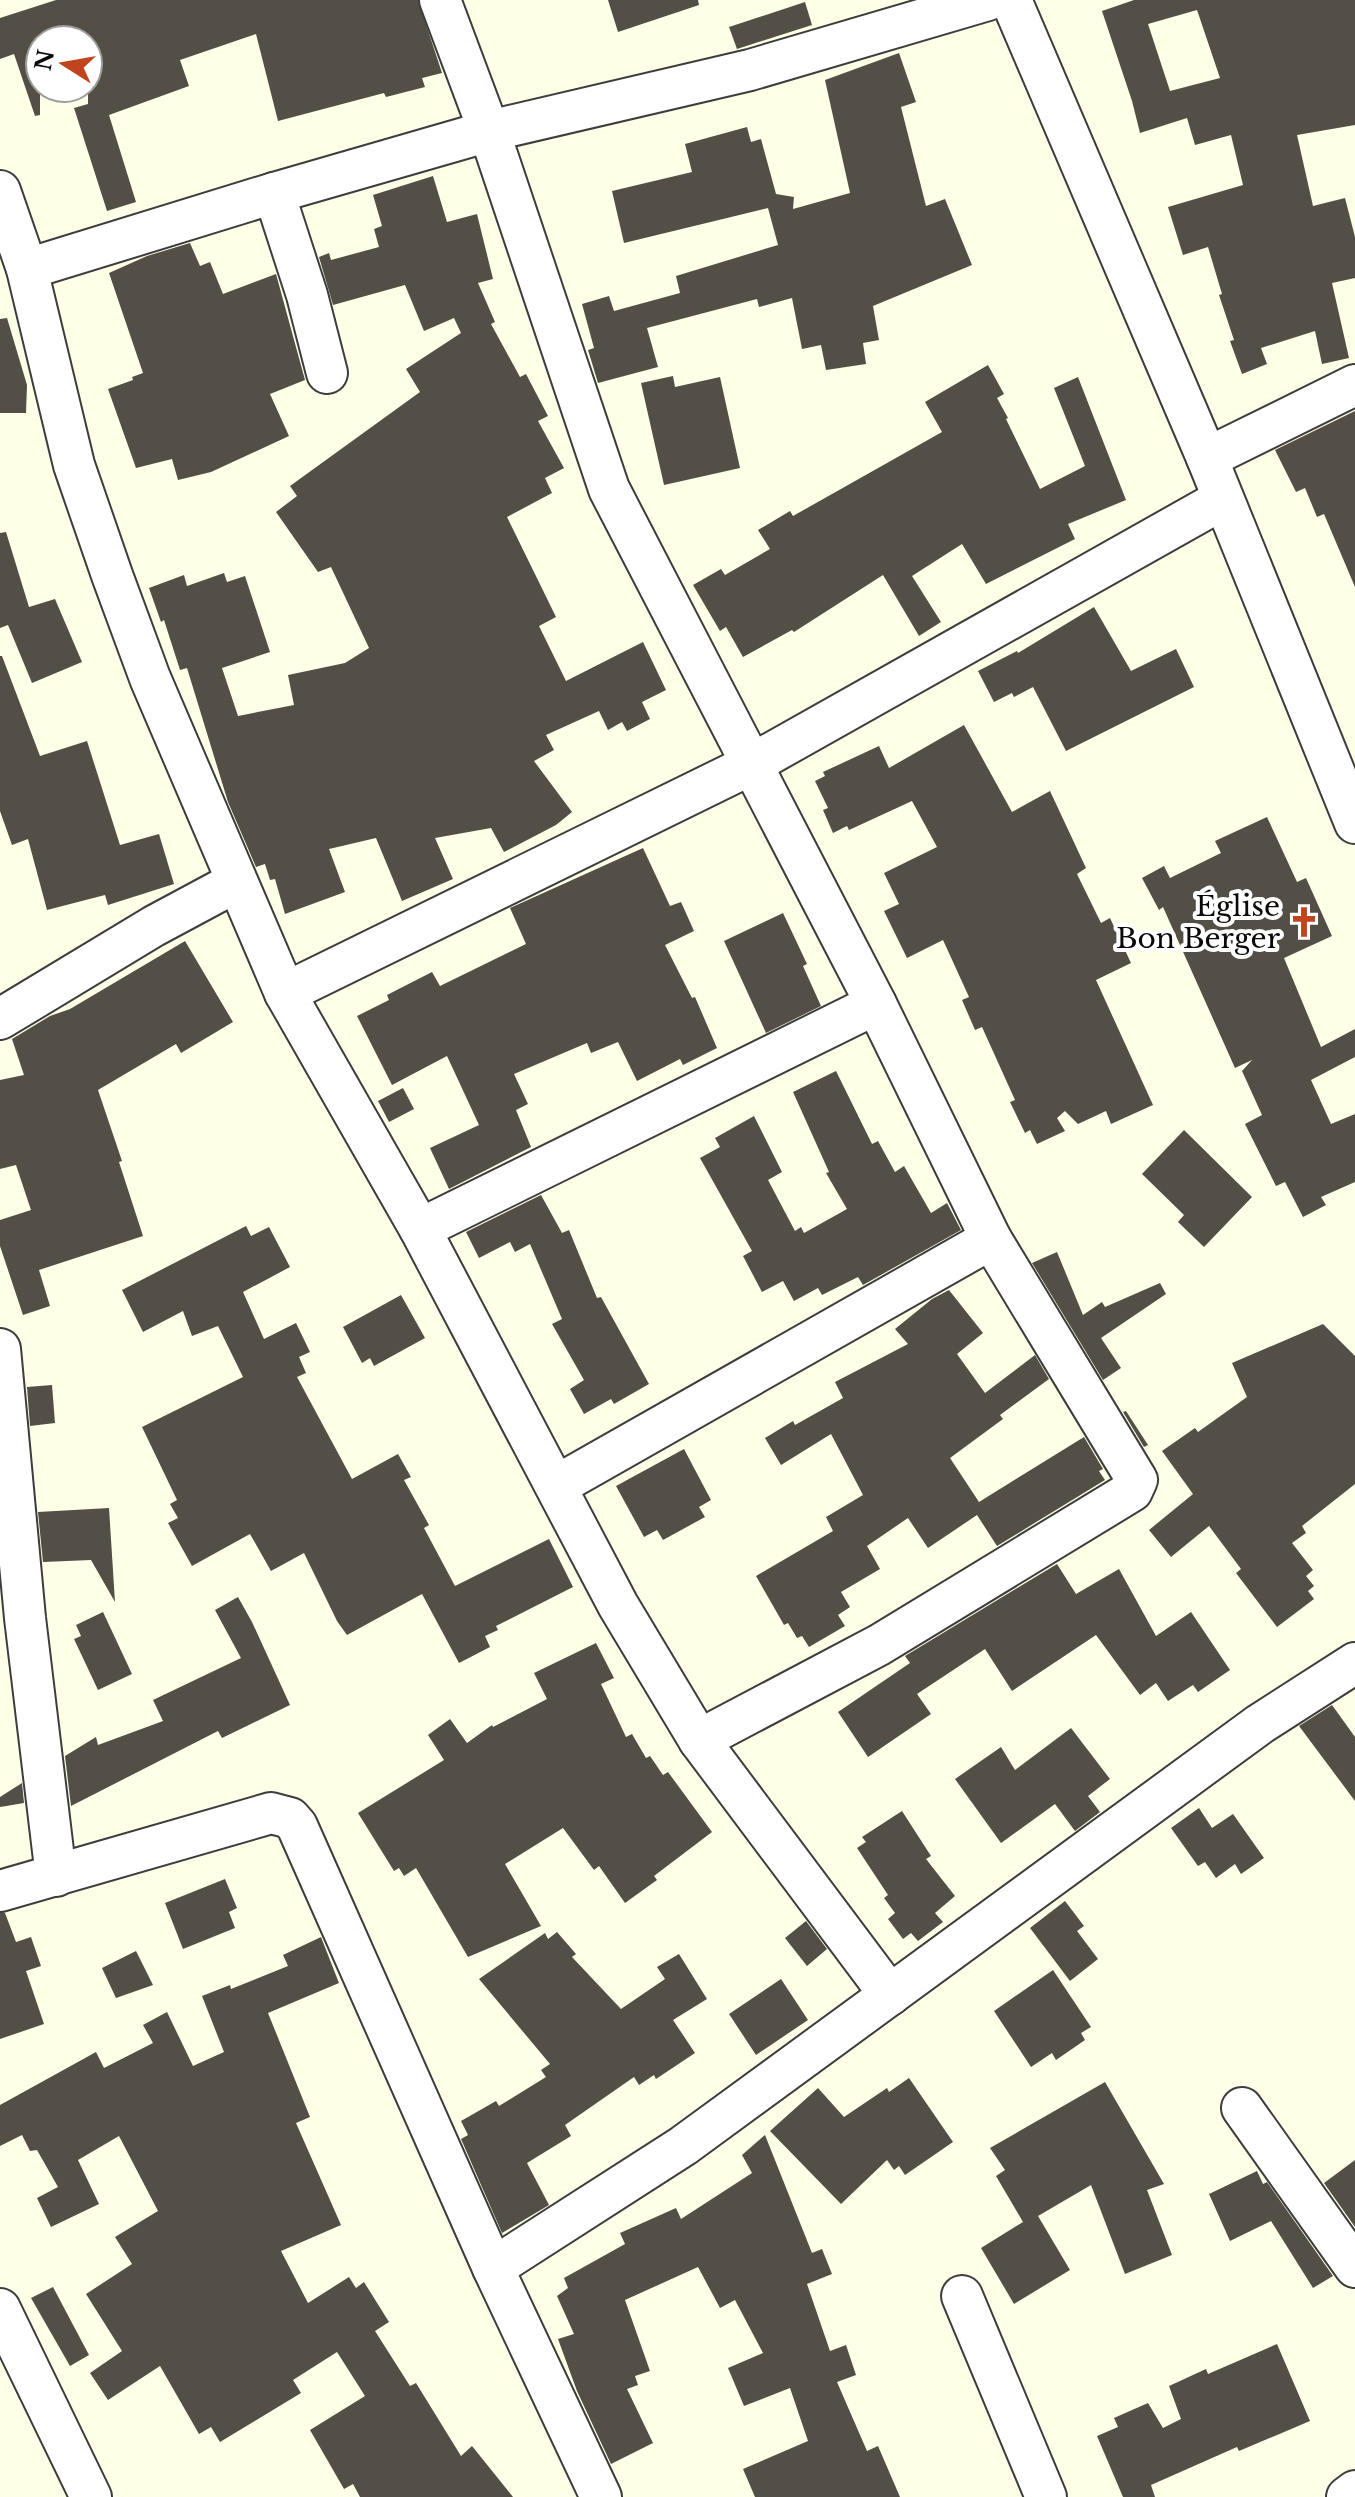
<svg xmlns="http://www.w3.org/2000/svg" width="1355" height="2497" font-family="'Libre Baskerville',serif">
	<rect width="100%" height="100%" fill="#fdffe7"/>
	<g fill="#534f46" fill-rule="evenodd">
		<polygon points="56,0 418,0 442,73 422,78 425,87 386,97 384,93 278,121 256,34 180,60 189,86 109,115 136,202 107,211 74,108 88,104 88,40 40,40 40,115 35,116 14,54 0,59 0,18"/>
		<polygon points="608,0 698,0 699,5 618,32"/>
		<path d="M1134,0H1355V125L1297,135L1313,206L1345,198L1355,237V278L1332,283L1349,358L1322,364L1315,331L1261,348L1267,364L1242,374L1230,341L1234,340L1219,295L1222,294L1208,247L1183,255L1168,207L1243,185L1231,135L1195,145L1187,118L1140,133L1132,101L1102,11ZM1197,10L1220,78L1170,91L1148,24Z"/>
		<polygon points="805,2 812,25 737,49 729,27"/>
		<polygon points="899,53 916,102 901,107 926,206 945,199 972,265 873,306 879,340 863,343 866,364 826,370 821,345 802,349 792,298 759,307 757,299 647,328 658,367 598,383 588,350 594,348 582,304 609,296 614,311 680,293 676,276 778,245 768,208 624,243 612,191 692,172 685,144 747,127 751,142 761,139 776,194 794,197 793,209 850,193 825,80"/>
		<polygon points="433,176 447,222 477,214 493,279 478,283 495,322 491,324 520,377 526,374 548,416 538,421 564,468 545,478 552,493 507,517 556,617 539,626 566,681 643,642 666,690 642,702 650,719 627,731 622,722 608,730 599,711 546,735 554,750 534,761 572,812 556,825 504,852 491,828 435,838 453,879 402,901 376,838 329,849 345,892 285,914 275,879 270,880 265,864 256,867 228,802 187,668 180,670 164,620 161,622 149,588 184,575 187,586 224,573 227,582 245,576 270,652 222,668 238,716 294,705 288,675 345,663 369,648 331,567 318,572 276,512 297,496 290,486 420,392 406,369 461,333 454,318 424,331 405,285 333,305 319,257 329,253 331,260 379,247 374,229 382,226 373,195"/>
		<polygon points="190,243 200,266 210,262 223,294 276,274 305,380 270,394 289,436 211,472 178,480 172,459 136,468 108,389 133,380 132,377 143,373 109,273 147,256"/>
		<polygon points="7,318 27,385 26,413 0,413 0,319"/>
		<polygon points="988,365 1004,394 997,398 1008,418 1006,419 1040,489 1085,466 1054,388 1078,377 1126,500 1068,524 1075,539 986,584 962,544 912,576 941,622 919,636 883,575 794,632 792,630 743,657 726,627 720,631 693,585 721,569 725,575 770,549 758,530 790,511 793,516 942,432 925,402"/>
		<polygon points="673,376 675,387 720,377 740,468 664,485 641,383"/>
		<polygon points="1355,411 1355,587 1324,514 1317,517 1305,488 1296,492 1275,450"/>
		<polygon points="6,532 29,607 55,599 82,662 32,683 8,625 0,628 0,533"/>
		<polygon points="1094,607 1131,671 1176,649 1194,687 1066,751 1033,687 1014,697 1012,693 994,702 978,671 1017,651 1018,653"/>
		<polygon points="0,656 2,656 40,756 87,741 120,845 159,834 174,884 108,905 105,895 47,910 28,839 12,845 0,811"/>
		<polygon points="964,725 1012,812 1050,791 1086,868 1077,874 1101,923 1110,918 1131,963 1096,980 1153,1105 1111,1124 1106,1111 1078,1124 1065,1111 1057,1118 1065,1131 1037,1144 1030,1130 1025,1133 1010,1102 1015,1100 982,1027 975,1030 962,1000 969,997 943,940 907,958 884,911 899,904 884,873 937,847 912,801 849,830 847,826 833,833 823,810 828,808 815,781 825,776 823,772 879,746 889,768"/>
		<polygon points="1267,817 1297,882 1306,878 1332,936 1284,958 1321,1047 1355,1029 1355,1057 1311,1080 1331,1124 1355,1114 1355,1182 1321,1197 1326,1205 1303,1217 1285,1182 1276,1186 1245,1124 1262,1115 1242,1071 1252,1060 1235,1068 1163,907 1159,910 1142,878 1164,866 1170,878 1221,853 1215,841"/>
		<polygon points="643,848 670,906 681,902 694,931 665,945 692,998 695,997 717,1048 683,1065 680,1059 637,1081 618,1042 591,1053 587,1043 514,1074 528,1104 516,1110 531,1147 449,1189 430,1148 479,1125 447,1056 392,1085 357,1016 389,1000 387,995 432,972 440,986 526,944 510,908"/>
		<polygon points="783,913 807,964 803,966 821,1006 766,1033 724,941"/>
		<polygon points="185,941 233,1022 181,1053 176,1044 98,1090 122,1161 119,1162 143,1236 39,1270 50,1306 23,1315 0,1246 0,1220 31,1210 16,1165 0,1169 0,1080 24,1075 12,1039 50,1016 70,1009"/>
		<polygon points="836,1071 872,1144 878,1141 895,1172 904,1166 931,1213 947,1203 961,1230 863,1285 858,1277 822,1295 818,1288 794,1301 783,1281 762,1292 743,1256 752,1251 700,1158 720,1147 715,1138 754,1116 782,1172 768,1180 795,1231 801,1227 804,1233 847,1209 826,1173 829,1172 793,1092"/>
		<polygon points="403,1088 414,1109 389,1122 378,1101"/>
		<polygon points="1184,1130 1252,1197 1204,1247 1178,1222 1184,1215 1142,1174"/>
		<polygon points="541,1195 562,1233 569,1230 597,1298 601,1297 649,1384 614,1404 611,1399 584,1414 570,1389 584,1380 552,1324 562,1319 530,1244 515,1252 510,1242 479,1258 466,1232"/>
		<polygon points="246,1226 251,1236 269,1227 290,1267 243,1292 264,1339 296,1323 310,1352 299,1357 306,1373 297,1377 352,1479 398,1454 411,1477 404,1480 429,1525 424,1528 455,1586 549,1539 573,1587 496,1626 498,1630 485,1636 490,1647 459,1663 422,1594 347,1635 337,1621 304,1553 271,1571 250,1534 192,1566 168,1523 178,1518 170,1504 177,1500 142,1427 243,1377 218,1326 192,1336 183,1311 143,1332 122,1290"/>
		<polygon points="1057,1252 1083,1315 1102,1302 1105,1307 1160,1283 1166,1294 1101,1338 1121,1368 1103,1380 1032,1263"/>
		<polygon points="949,1290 983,1333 957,1354 985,1393 1035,1355 1049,1379 1000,1415 1003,1419 950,1458 979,1502 1084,1437 1103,1469 1099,1471 1105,1480 997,1546 977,1515 928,1548 908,1518 867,1546 880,1569 841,1592 850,1607 838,1615 845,1626 809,1647 802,1636 797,1638 788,1623 784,1625 756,1576 833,1531 826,1517 863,1495 831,1434 781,1465 765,1438 793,1421 795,1425 843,1398 835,1382 908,1344 895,1329 932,1299"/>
		<polygon points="401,1295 425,1338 374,1366 370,1358 362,1363 343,1327"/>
		<polygon points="1323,1324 1355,1356 1355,1484 1302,1526 1306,1533 1292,1543 1313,1570 1306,1576 1314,1586 1308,1591 1314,1599 1277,1627 1236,1573 1241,1569 1209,1526 1171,1557 1149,1530 1193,1494 1162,1451 1195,1428 1198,1432 1247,1397 1232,1363"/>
		<polygon points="52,1385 55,1423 30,1426 27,1387"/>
		<polygon points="1126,1411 1148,1445 1144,1447 1123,1412"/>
		<polygon points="684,1449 711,1500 699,1507 705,1517 663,1540 657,1530 644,1537 616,1486"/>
		<polygon points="109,1508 115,1602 91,1560 43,1562 38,1512"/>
		<polygon points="1057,1564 1076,1594 1119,1569 1156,1636 1191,1612 1230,1670 1198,1692 1193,1685 1168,1701 1156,1683 1140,1695 1096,1635 1012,1691 985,1649 917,1694 931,1714 868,1757 838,1712 910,1663 905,1656"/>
		<polygon points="238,1597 252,1622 290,1705 222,1738 218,1731 71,1806 65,1756 96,1737 98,1745 163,1721 153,1700 241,1658 215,1610"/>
		<polygon points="103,1612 132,1674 98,1690 74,1639 81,1636 76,1625"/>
		<polygon points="596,1643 614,1678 601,1684 626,1737 632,1734 646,1758 650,1756 663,1775 668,1772 712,1832 654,1876 657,1880 625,1903 599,1866 594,1870 563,1828 505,1864 541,1926 468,1957 416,1868 404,1876 399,1868 394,1871 358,1813 444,1760 428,1735 450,1719 467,1743 492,1725 493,1727 547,1699 534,1673"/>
		<polygon points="1332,1705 1355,1737 1355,1801 1299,1726"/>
		<polygon points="1071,1728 1110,1779 1088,1796 1100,1812 1075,1831 1055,1804 1001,1843 955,1779 1001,1747 1015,1770"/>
		<polygon points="22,1783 24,1803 0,1807 0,1797"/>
		<polygon points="1199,1808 1212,1828 1233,1814 1264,1858 1241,1874 1235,1864 1216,1878 1205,1862 1198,1866 1171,1828"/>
		<polygon points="902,1811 931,1856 926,1859 955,1896 935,1913 943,1922 918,1941 911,1933 903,1939 888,1919 895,1913 884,1898 888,1895 857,1848 866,1842 862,1837"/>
		<polygon points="225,1879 237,1908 229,1912 235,1928 183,1949 165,1903"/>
		<polygon points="1065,1901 1084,1926 1077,1931 1098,1959 1070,1981 1030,1928"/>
		<polygon points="0,1913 5,1913 16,1942 31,1937 41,1966 26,1971 44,2024 0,2039"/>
		<polygon points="806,1921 827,1949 807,1966 785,1938"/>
		<polygon points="557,1932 576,1954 572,1957 621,2009 665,1979 657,1967 679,1954 707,1999 673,2020 695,2053 656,2079 654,2075 639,2085 634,2077 565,2125 571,2136 527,2163 549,2205 502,2233 461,2139 468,2135 461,2121 496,2101 499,2106 546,2077 541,2070 550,2064 479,1979 545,1933 548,1939"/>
		<polygon points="321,1937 339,1983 268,2013 310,2117 296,2123 341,2225 281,2251 308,2303 349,2277 356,2288 364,2282 389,2322 375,2331 410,2386 416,2383 461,2456 472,2446 513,2497 360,2497 353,2484 344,2489 310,2430 365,2396 337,2352 293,2380 301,2393 220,2442 211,2427 199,2434 160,2366 108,2400 90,2373 122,2351 86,2294 132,2264 115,2237 158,2211 119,2136 78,2160 99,2204 51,2227 37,2198 58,2187 37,2150 30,2151 22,2135 0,2146 0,2105 96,2052 104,2068 153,2043 143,2025 167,2012 193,2066 224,2052 202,1996 230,1985 231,1989 288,1966 283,1955"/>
		<polygon points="136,1951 153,1985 116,1998 102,1968"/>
		<polygon points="1053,1970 1091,2027 1081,2033 1085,2040 1056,2060 1052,2053 1031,2067 994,2011"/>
		<polygon points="781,1979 808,2020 756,2055 729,2014"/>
		<polygon points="909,2078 953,2142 905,2175 899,2166 894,2170 887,2160 841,2204 770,2131 818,2088 844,2117 887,2088 889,2092"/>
		<polygon points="1105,2082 1164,2184 1147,2190 1172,2255 1125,2274 1091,2185 1038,2216 1070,2270 1014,2304 981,2248 1023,2222 996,2176 1005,2170 990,2148"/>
		<polygon points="765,2135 812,2253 822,2249 832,2274 807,2284 830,2351 846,2345 856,2375 837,2382 867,2451 878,2446 900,2497 755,2497 743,2469 808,2441 790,2388 744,2406 728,2368 763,2353 735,2300 720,2308 698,2267 625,2300 650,2371 635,2376 638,2385 627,2389 653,2443 611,2464 577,2391 558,2339 574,2334 557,2296 568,2288 564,2278 625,2244 620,2233 676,2208 681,2219 752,2173 742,2155"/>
		<polygon points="1355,2160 1355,2227 1324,2183"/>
		<polygon points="1257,2171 1263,2184 1267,2182 1333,2276 1313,2288 1271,2221 1230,2241 1209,2194"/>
		<polygon points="53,2287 89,2355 70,2366 31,2298"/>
		<polygon points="1277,2344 1310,2421 1239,2451 1237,2447 1151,2485 1155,2497 1123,2497 1097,2436 1118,2427 1114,2418 1148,2403 1163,2428 1181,2419 1169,2386 1206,2369 1208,2374"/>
	</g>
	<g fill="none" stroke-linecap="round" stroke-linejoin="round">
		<defs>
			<g id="minor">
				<polyline points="440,0 489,131 609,489 876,1004 991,1239 1137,1480 1132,1491 879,1645 699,1740"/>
				<polyline points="1011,0 1207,458 1355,823"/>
				<polyline points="0,191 27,269 74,465 112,575 150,678 285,993 420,1229 618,1605 699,1740 890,1995"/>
				<polyline points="274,193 307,295 327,373"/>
				<polyline points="27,269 274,193 489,131 750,70 988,0"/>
				<polyline points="1207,458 1355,385"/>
				<polyline points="285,993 752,764 1223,499"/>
				<polyline points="0,1019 154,926 236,882"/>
				<polyline points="420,1229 876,1004"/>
				<polyline points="0,1349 25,1618 56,1876"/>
				<polyline points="556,1486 991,1239"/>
				<polyline points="0,1891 271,1813 290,1818 297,1826 493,2268 601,2497"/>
				<polyline points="1242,2108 1355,2267"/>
				<polyline points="493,2268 683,2146 1260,1724 1355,1663"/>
				<polyline points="962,2296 1046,2497"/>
				<polyline points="0,2309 91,2497"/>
				<polyline points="1347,2497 1355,2491"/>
			</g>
		</defs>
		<use href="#minor" stroke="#3d3d3d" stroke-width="44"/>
		<use href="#minor" stroke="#fff" stroke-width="40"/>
	</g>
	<defs>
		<symbol id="church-bare" viewBox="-9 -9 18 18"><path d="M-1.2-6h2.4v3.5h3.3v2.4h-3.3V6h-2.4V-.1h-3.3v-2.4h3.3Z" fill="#c0441c" stroke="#fff" stroke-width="2.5" paint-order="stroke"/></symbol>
	</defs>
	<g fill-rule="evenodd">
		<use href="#church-bare" x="1282" y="900" width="44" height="44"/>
	</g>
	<g text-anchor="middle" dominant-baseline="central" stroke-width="8" stroke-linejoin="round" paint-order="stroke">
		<g font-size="28" fill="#0a0a0a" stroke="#fff" text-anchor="end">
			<text x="1280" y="906">Église<tspan x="1280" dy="32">Bon Berger</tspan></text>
		</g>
	</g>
	<g transform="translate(64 64) rotate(281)"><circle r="38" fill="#ffffff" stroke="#9d9d9d" stroke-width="2"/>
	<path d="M0-6L14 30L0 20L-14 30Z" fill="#c0441c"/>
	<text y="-12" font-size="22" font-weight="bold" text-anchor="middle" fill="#0a0a0a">N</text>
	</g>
</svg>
